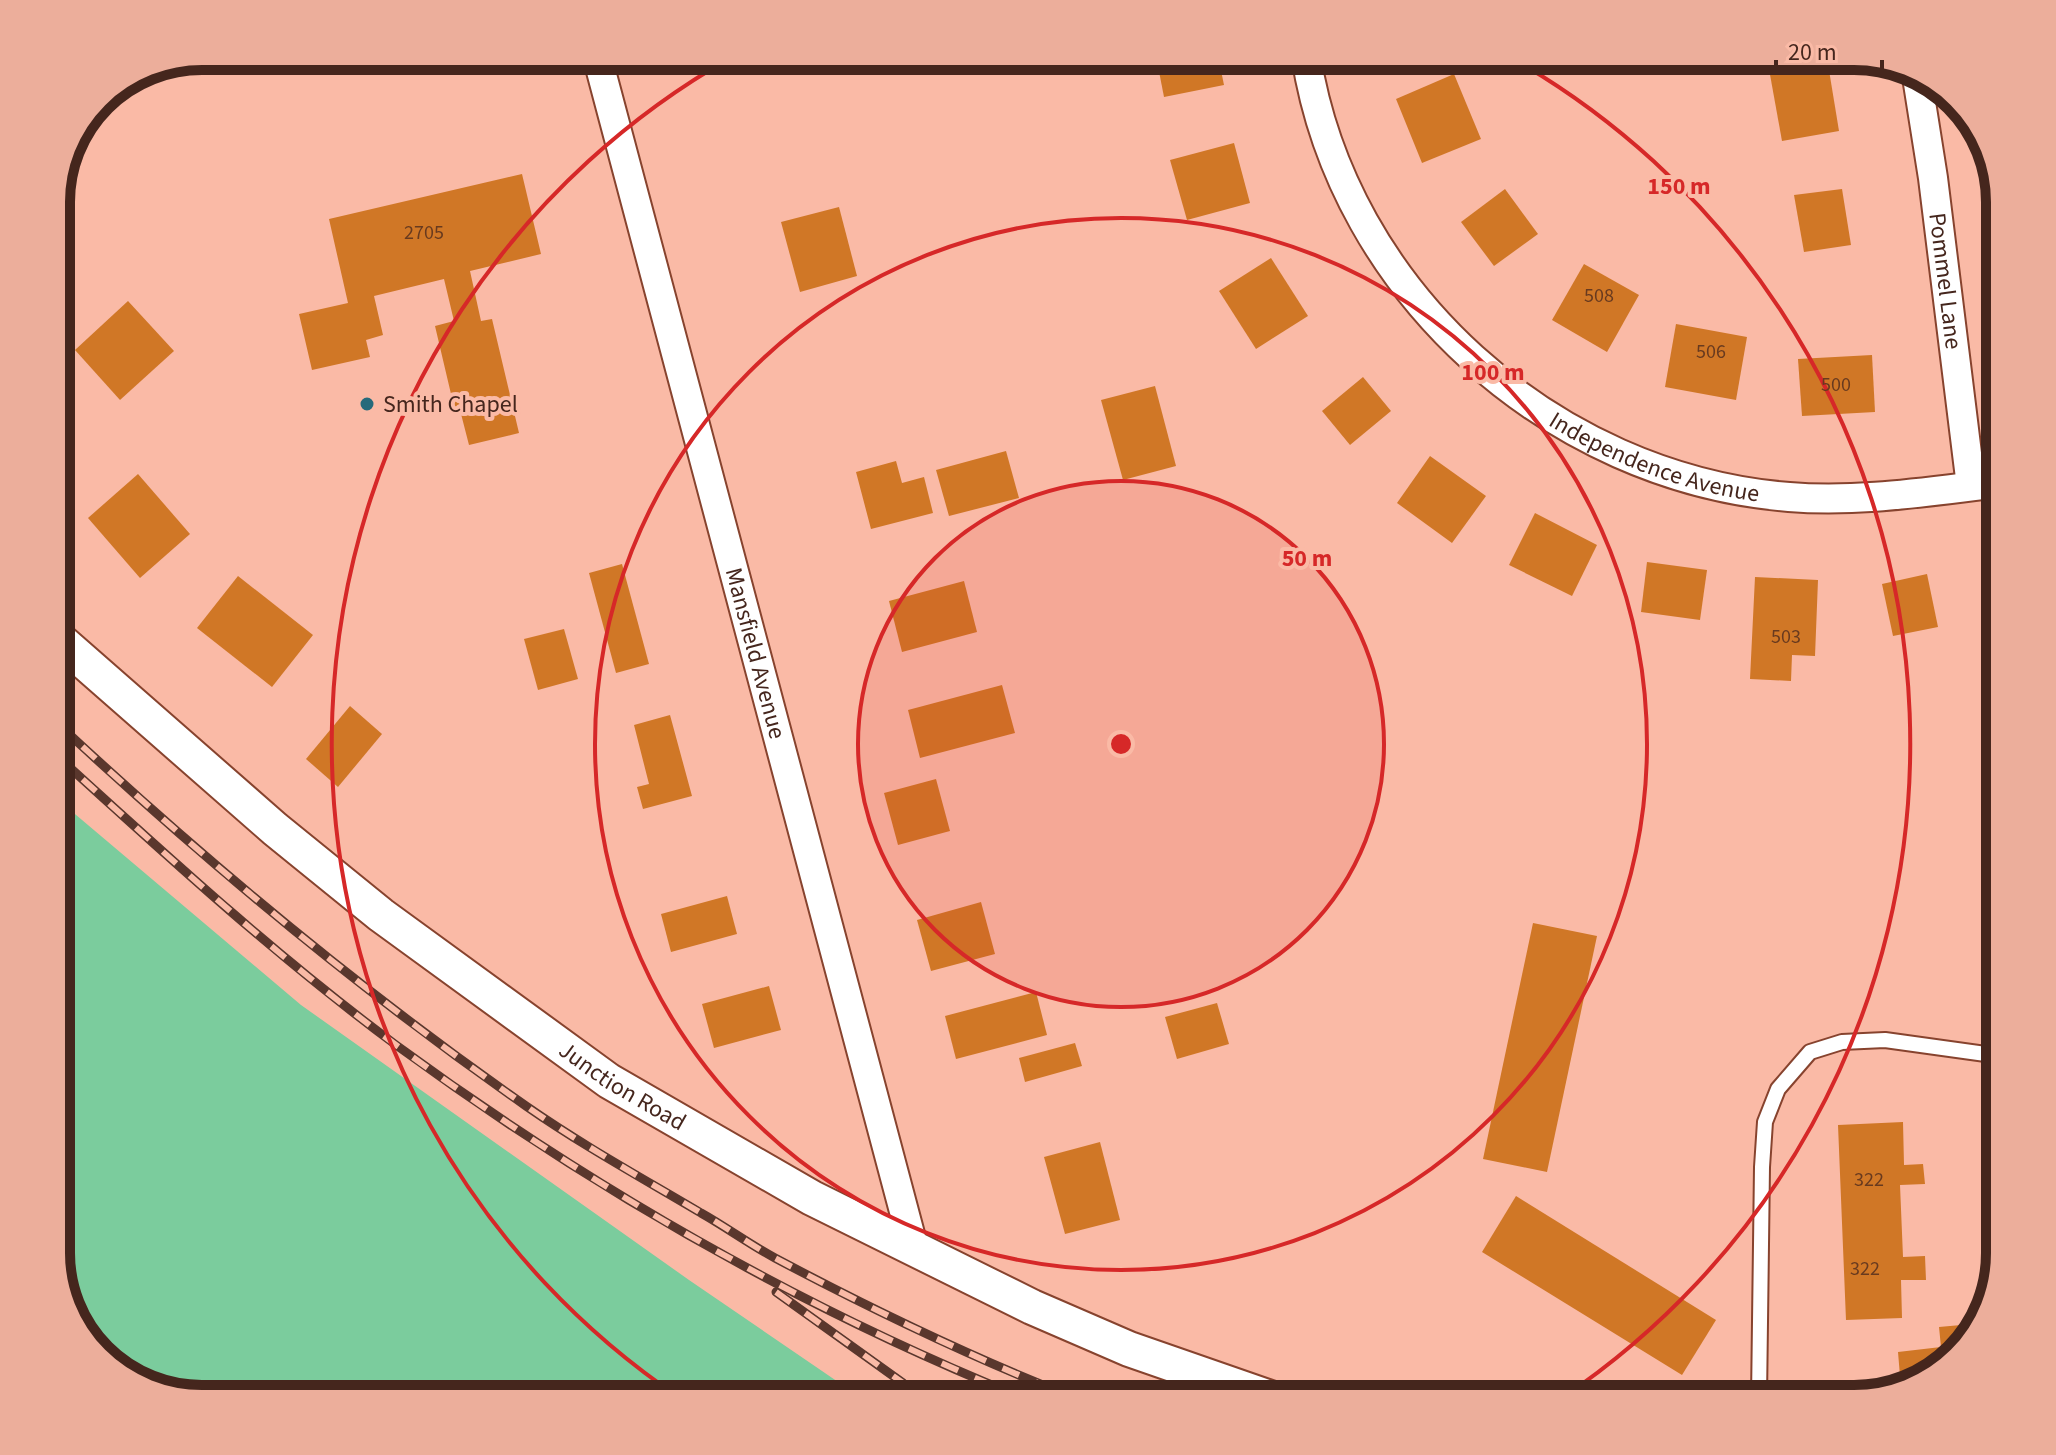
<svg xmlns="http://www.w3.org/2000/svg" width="2056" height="1455" font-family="'Source Sans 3',sans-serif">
	<rect width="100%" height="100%" fill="#fabaa6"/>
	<polygon fill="#7bcc9d" points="56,798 301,1005 689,1280 863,1399 201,1399 113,1369 75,1326 56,1263"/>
	<g fill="#d07726">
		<polygon points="1156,56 1218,56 1224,85 1164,97"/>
		<polygon points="1827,58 1839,131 1782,141 1769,69"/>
		<polygon points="1454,74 1481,139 1422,163 1396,99"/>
		<polygon points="1234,143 1250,203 1187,220 1170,160"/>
		<polygon points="522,174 541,254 470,271 481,321 492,319 519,433 469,445 460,410 455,411 435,326 454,321 444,279 374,296 383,335 366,340 370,357 312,370 299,314 348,303 329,219"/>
		<polygon points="1505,189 1538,234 1494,266 1461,222"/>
		<polygon points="1842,189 1851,245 1804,252 1794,195"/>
		<polygon points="839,207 857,276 800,292 781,222"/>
		<polygon points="1271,258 1308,316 1256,349 1219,291"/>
		<polygon points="1584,264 1639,295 1607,352 1552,320"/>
		<polygon points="56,294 75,319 56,333"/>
		<polygon points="128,301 174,351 120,400 75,350"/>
		<polygon points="1676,324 1747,337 1736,400 1665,387"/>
		<polygon points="1872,355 1875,412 1802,416 1798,359"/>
		<polygon points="1363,377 1391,411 1350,445 1322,411"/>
		<polygon points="1155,386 1176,466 1123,480 1101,400"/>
		<polygon points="1006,451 1019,498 949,516 936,470"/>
		<polygon points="1430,456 1486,496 1452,543 1397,503"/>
		<polygon points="896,461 902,483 924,477 933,513 871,529 856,472"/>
		<polygon points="138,474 190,534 140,578 88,518"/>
		<polygon points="1535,513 1597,545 1572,596 1509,565"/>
		<polygon points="1647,562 1707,570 1700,620 1641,612"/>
		<polygon points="622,564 649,664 616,673 589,573"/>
		<polygon points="2000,569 2000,626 1990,627 1982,571"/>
		<polygon points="1927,574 1938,627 1893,636 1882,584"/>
		<polygon points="238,576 313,635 272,687 197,628"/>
		<polygon points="1755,577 1818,580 1815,656 1792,655 1791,681 1750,679"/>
		<polygon points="964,581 977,632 902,652 889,601"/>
		<polygon points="564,629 578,679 538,690 524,639"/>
		<polygon points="1002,685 1015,733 920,758 908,710"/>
		<polygon points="350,706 382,734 338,787 306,759"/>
		<polygon points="670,715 692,796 643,809 637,787 649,784 634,725"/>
		<polygon points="936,779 950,831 898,845 884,793"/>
		<polygon points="727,896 737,934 671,952 661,914"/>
		<polygon points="981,902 995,954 931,971 917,920"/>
		<polygon points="1533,923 1597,936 1547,1172 1483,1159"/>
		<polygon points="769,986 781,1030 714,1048 702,1004"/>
		<polygon points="1036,992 1047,1035 956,1059 945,1016"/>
		<polygon points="1217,1003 1229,1044 1177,1059 1165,1017"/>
		<polygon points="1075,1043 1082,1066 1025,1082 1019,1058"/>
		<polygon points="1903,1122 1904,1165 1923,1164 1925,1184 1900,1185 1903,1257 1925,1256 1926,1280 1901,1280 1902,1318 1846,1320 1838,1125"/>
		<polygon points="1100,1142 1120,1220 1065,1234 1044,1157"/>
		<polygon points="1516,1196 1716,1320 1682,1375 1482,1252"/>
		<polygon points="1961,1325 1964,1347 1919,1384 1901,1388 1898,1352 1941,1347 1939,1327"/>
	</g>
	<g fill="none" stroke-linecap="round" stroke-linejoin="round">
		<defs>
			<polyline id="service" points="1759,1399 1762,1167 1765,1122 1778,1089 1810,1052 1842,1042 1885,1040 2000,1056"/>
			<g id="minor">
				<path id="s1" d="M597,56L914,1249"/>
				<path id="s2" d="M1306,56C1343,292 1552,478 1789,497C1859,503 1930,491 2000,483"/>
				<path id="s3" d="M1917,77L1933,178L1971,486"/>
			</g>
			<g id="tertiary">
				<path id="s4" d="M56,637L275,829L381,915L609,1081L812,1198L1032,1307L1129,1349L1273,1399"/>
			</g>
		</defs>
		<use href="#service" stroke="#87432e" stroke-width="18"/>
		<use href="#minor" stroke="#87432e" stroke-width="32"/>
		<use href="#tertiary" stroke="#87432e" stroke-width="38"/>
		<use href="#service" stroke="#fff" stroke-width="14"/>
		<use href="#minor" stroke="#fff" stroke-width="28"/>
		<use href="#tertiary" stroke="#fff" stroke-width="34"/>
		<defs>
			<g id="rail">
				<path d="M56,722C204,860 360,990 526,1106C582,1145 642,1178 701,1213C726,1227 749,1244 775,1258C873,1310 975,1359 1078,1399"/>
				<path d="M56,755C166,855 276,956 396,1045C590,1187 802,1309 1026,1399"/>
				<polyline points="776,1292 903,1383 920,1399"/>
			</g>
		</defs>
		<use href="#rail" stroke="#5a372d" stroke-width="9"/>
		<use href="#rail" stroke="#fabaa6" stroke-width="6" stroke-dasharray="18" stroke-linecap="butt"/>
	</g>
	<circle cx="1121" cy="744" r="263" fill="#d62828" fill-opacity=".12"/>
	<g fill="none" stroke="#d62828" stroke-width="4">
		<circle cx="1121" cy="744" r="263"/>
		<circle cx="1121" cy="744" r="526"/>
		<path d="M680 1398A789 789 0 0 1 732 57M1510 57A789 789 0 0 1 1562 1398"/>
	</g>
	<circle fill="#266a7b" stroke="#fabaa6" stroke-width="3" cx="367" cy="404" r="8"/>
	<g text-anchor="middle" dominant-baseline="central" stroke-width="8" stroke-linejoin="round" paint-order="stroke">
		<g font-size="20" fill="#683a1f">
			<text x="424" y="233">2705</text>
			<text x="1599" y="296">508</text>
			<text x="1711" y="352">506</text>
			<text x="1836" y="385">500</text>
			<text x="1786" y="637">503</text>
			<text x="1869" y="1180">322</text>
			<text x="1865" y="1269">322</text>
		</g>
		<g font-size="24" fill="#45261d" stroke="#fabaa6">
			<text stroke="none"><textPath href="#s3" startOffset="206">Pommel Lane</textPath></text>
			<text stroke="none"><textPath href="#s2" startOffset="562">Independence Avenue</textPath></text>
			<text stroke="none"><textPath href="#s1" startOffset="618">Mansfield Avenue</textPath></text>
			<text stroke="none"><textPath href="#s4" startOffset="724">Junction Road</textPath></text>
		</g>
		<g font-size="24" fill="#45261d" stroke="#fabaa6" text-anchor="start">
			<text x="383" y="404">Smith Chapel</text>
		</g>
	</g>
	<path d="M0 0H2056V1455H0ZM202 70H1854A132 132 0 0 1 1986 202V1253A132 132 0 0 1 1854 1385H202A132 132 0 0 1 70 1253V202A132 132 0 0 1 202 70Z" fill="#ecae9b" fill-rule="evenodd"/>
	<path fill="none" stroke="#45261d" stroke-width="10" d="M202 70H1854A132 132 0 0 1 1986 202V1253A132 132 0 0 1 1854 1385H202A132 132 0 0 1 70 1253V202A132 132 0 0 1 202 70Z"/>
	<circle cx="1121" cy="744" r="12" fill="#d62828" stroke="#fabaa6" stroke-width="4"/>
	<g font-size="24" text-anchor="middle" font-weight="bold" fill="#d62828" stroke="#fabaa6" stroke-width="8" stroke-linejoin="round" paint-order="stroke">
		<text x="1679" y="194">150 m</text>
		<text x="1493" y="380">100 m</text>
		<text x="1307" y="566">50 m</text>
	</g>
	<path d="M1776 60v12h106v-12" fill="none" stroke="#45261d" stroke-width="4"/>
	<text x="1788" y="60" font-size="24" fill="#45261d" stroke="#fabaa6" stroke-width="6" paint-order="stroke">20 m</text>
</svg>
